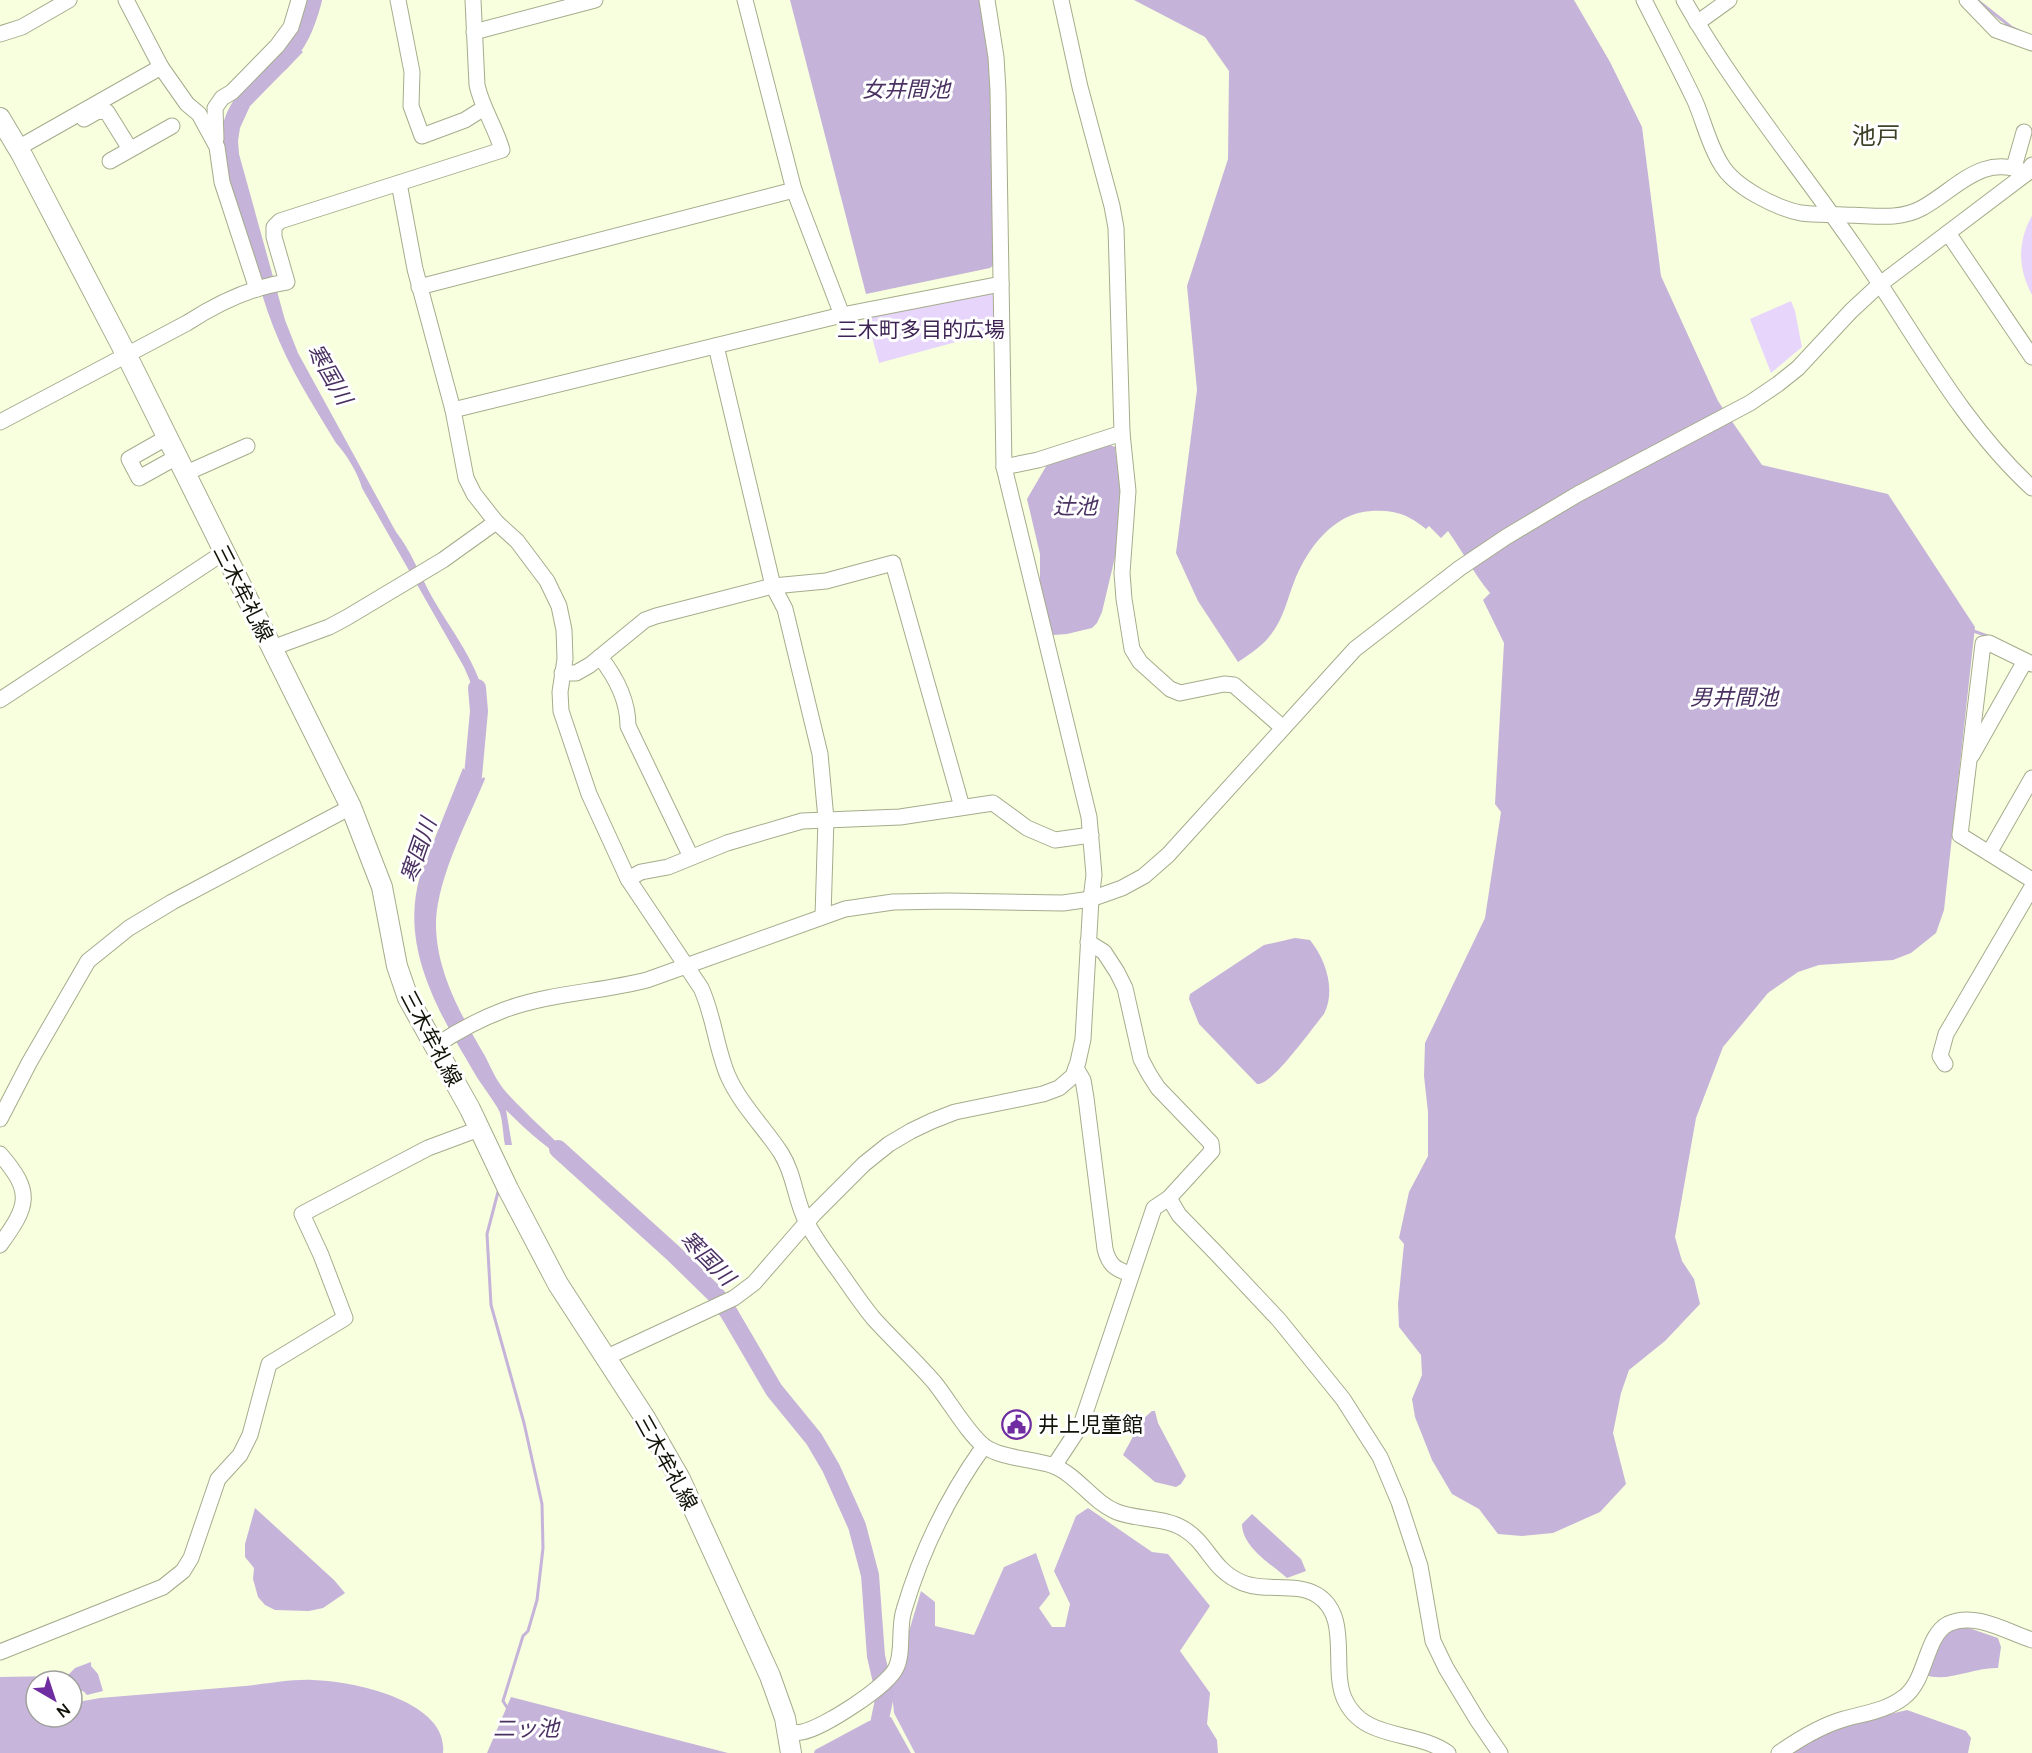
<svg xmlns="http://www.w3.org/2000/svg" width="2032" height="1753" font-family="Manrope,'Noto Sans JP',sans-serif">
	<rect width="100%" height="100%" fill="#f7ffde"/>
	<g fill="#e7d5fb">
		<path d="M2032,216V295C2018,269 2017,242 2032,216Z"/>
		<polygon points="1000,285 1000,330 879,363 867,318"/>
		<polygon points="1791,301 1795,311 1802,347 1771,373 1750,319"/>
	</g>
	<g fill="#c7b5db">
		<polygon points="1088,1508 1152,1552 1168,1554 1210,1606 1180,1651 1210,1693 1207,1724 1217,1740 1218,1753 915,1753 894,1713 891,1684 906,1666 907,1638 921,1591 935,1602 935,1626 974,1635 1004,1567 1036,1553 1050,1594 1039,1608 1052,1627 1065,1627 1070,1604 1054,1571 1076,1516"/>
		<path d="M57,1676L58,1681H36V1717H72V1703L100,1698C148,1694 197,1690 245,1686C267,1684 291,1679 313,1680C353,1681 449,1701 443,1753H0V1677Z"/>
	</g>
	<g fill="#c6b3d9">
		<polygon points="790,0 983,0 992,54 996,263 990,268 866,294"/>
		<path d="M1134,0H1574L1610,62L1642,127L1661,276L1718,401L1762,465L1888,494L1975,627L1944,910L1936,933L1911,953L1893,960L1819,965L1798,972L1768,993L1723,1047L1696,1118L1675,1237L1682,1261L1694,1279L1700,1304L1665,1341L1629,1370L1621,1393L1613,1433L1626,1484L1600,1512L1553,1533L1522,1536L1498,1534L1479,1509L1452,1494L1432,1460L1415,1417L1412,1399L1422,1375L1421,1355L1399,1327L1398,1304L1404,1244L1399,1238L1409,1192L1428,1156V1112L1424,1076L1425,1043L1485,918L1501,812L1495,804L1504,643L1483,600L1490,593C1474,574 1463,552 1448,531L1441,538L1429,526L1426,529C1407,514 1395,510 1371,511C1333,513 1307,549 1294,582C1287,600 1284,617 1272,633C1264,645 1250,654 1238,662L1198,601L1176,553L1197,390L1187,286L1228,159L1229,71L1205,37Z"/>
		<path d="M288,40L303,52L250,106L240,128L238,141L239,154L285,320L298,353L396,532C411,551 420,575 432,597C448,625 469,652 480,682C483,691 484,701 482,709L479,711L476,708L473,688L464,667L362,488C358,473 346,454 336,443C313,405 289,368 273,326C259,290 250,250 240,212C233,188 220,156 222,132C224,98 266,64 288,40Z"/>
		<polygon points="1108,444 1115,447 1121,498 1116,553 1102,612 1097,623 1092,628 1067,634 1053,635 1040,590 1040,554 1027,499 1048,463"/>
		<path d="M463,768L469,774L481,779L484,777L485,779C468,820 438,876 436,921C435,970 461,1015 485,1056C491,1068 497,1082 506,1092C527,1115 551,1136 574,1159L575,1165C550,1152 526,1130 506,1110L512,1145H505C503,1135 503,1123 500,1113C498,1106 480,1083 475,1074C440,1014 399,949 420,876L416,874L417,872L421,873Z"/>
		<path d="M1295,938L1310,940C1326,960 1336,990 1324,1014C1313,1027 1272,1086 1257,1084L1199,1024L1189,999L1190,994L1264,945Z"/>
		<polygon points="1152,1411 1155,1411 1158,1423 1186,1476 1181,1484 1176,1487 1155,1482 1123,1455 1142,1420"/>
		<polygon points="255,1508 334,1580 345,1593 323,1608 309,1611 275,1610 265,1605 258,1597 253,1579 254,1568 245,1557 245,1544"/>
		<path d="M1252,1514L1301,1559L1306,1571L1287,1578C1271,1564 1242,1547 1242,1524Z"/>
		<path d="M1958,1627H1966L1998,1638L2001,1647L1998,1668C1973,1667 1948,1683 1925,1675L1939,1639Z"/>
		<polygon points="91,1662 91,1666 98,1674 103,1691 87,1695 83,1691 72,1692 72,1681 67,1681 65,1678 75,1668"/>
		<polygon points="511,1697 728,1753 487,1753"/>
		<polygon points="1907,1710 1966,1731 1971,1738 1968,1753 1783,1753 1819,1731"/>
		<polygon points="891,1717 911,1753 814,1753 815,1750 869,1721"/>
	</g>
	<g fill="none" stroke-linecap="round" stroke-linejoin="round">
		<g stroke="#c6b3d9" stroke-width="3">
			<polyline points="1977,0 2011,27 2022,32"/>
			<polyline points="1971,630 1990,637"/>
			<polyline points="498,1192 487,1234 491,1305 524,1423 542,1504 543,1548 537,1600 528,1631 523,1636 503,1701 508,1709"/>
		</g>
		<g stroke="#c6b3d9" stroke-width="18">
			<path d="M280,63C299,43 306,26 313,0"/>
			<polyline points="463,798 473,776 479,711 477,688"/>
			<polyline points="558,1149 673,1253 716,1295 729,1313 774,1390 814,1439 831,1468 857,1526 870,1575 876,1656 885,1695 873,1753"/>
		</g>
		<defs>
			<g id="minor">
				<polyline points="126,0 161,67 187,104 199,114 217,147 222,182 257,289"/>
				<polyline points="398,0 412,72 411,106 422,136 465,120 484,108"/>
				<polyline points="745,0 794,190 842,315"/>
				<polyline points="1061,0 1080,87 1112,206 1116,228 1122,433 1128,491 1122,573 1124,599 1132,649 1140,662 1170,689 1180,693 1224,684 1234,685 1283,728"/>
				<path d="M1644,0C1661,34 1679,67 1695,101C1704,122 1709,145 1721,164C1734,187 1776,208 1801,213C1815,215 1831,214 1846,215C1872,215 1898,221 1922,208C1957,189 1982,152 2027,173"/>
				<path d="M1684,0C1733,87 1798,165 1855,247C1912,328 1959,421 2032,488"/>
				<polyline points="1967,0 1996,30 2032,43"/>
				<polyline points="1697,23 1729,0"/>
				<polyline points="474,32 595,0"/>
				<polyline points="0,34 22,27 69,0"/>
				<polyline points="84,119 98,111 107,112 130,149"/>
				<polyline points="216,139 215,108 222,98 232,92 277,46 291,27 299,0"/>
				<polyline points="18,148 161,67"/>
				<polyline points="110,161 172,126"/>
				<polyline points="2014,167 2024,132"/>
				<path d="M399,183L415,269L453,410L466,478L474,494L496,522L517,541L547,581L559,606L564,630L565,659L560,692L561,711L589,794L628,879L701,988C714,1016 716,1048 728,1076C741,1105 764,1127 781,1153C795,1175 795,1201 807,1223C818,1244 833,1262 846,1281C855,1294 864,1307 874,1319C893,1340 915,1360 934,1382C948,1399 968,1434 984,1446C1000,1458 1032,1459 1051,1465C1077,1474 1092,1502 1117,1512C1138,1520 1165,1517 1184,1529C1209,1544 1211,1570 1243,1583C1266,1592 1296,1582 1317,1595C1351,1616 1331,1667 1344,1698C1363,1742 1415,1729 1448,1753"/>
				<polyline points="1948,233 2032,357"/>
				<polyline points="419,287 794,190"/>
				<polyline points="716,346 773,586 785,609 820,754 826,819 823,916"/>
				<polyline points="453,410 842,315 1001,284"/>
				<path d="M0,422L187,323C218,303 251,287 287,282L274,237V227L280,221L502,150C496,128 482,108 477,85L473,0"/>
				<polyline points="166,438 129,459 139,478 175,458"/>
				<polyline points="1004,467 1038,460 1122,433"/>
				<polyline points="184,474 247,446"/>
				<polyline points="272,648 329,627 346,618 443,560 496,522"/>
				<path d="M600,657C615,676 628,701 628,726L691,857"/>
				<polyline points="2032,664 1989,643 1983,644 1960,835 2032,880"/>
				<polyline points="562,673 576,673 590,665 645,620 656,616 773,586 826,581 893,563 962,807"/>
				<polyline points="0,700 223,553"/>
				<polyline points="1972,755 2025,661"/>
				<polyline points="1989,853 2032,778"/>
				<polyline points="628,879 641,872 668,867 727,843 802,821 900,817 993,803 1027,828 1055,840 1091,835"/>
				<path d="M435,1046C456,1032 480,1019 504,1010C550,993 600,992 647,980L845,909L893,902L947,901L1063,903L1091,899L1122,888L1144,876L1168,855L1355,649L1460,568L1506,537L1578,494L1750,403L1778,384L1798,368L1851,311L1879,285L2027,173L2032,165"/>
				<polyline points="1945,1064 1940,1056 1946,1034 2032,887"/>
				<path d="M1076,1068L1083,1080L1086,1098L1105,1249C1109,1265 1115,1269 1130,1274"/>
				<polyline points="0,1119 29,1063 88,961 129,928 172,902 351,807"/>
				<path d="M0,1154C34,1193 28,1206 0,1245"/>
				<polyline points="1169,1198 1179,1215 1216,1253 1279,1320 1343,1399 1380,1457 1399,1502 1420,1566 1433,1641 1446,1668 1478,1721 1500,1753"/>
				<polyline points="605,1358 734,1298 754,1283 814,1214 864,1164 889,1144 911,1131 932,1121 955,1112 1043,1094 1059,1088 1073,1076 1078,1062 1083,1039 1091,899 1094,875 1089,817 1004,467 998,91 996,57 987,0"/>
				<polyline points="1054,1466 1081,1425 1154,1208 1169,1198 1212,1151 1211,1143 1158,1088 1149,1074 1141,1059 1125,988 1117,972 1104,952 1088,942"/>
				<polyline points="0,1652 163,1587 183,1571 191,1558 218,1479 240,1455 250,1435 269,1364 345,1318 321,1255 302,1214 428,1148 479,1129"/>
				<path d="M789,1733C793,1732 798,1733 802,1732C823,1728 887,1687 896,1668C904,1652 898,1628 904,1610C921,1552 949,1495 984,1446"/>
				<path d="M1779,1753C1799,1739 1820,1726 1844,1719C1865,1713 1886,1711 1904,1697C1927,1680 1925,1636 1948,1624C1975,1611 2007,1632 2032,1640"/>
			</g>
			<polyline id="major" points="0,118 22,155 126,354 351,807 382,887 397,966 408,998 470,1109 508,1189 558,1284 645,1418 680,1479 770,1676 785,1718 791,1753"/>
		</defs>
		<use href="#minor" stroke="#a5ac8d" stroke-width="17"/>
		<use href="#major" stroke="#a5ac8d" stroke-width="22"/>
		<use href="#minor" stroke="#fff" stroke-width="15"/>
		<use href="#major" stroke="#fff" stroke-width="20"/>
	</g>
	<defs>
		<symbol id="civic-ring" viewBox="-11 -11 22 22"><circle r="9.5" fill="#fff" stroke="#702da2" stroke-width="1.5"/><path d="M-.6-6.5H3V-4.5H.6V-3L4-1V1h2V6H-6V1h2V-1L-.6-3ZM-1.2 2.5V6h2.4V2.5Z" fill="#702da2"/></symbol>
	</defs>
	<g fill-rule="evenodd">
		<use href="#civic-ring" x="1000" y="1408" width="33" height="33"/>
	</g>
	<g text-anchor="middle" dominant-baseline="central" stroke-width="6" stroke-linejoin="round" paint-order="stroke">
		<g font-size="21" fill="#3d2454" stroke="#fff">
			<text x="921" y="329">三木町多目的広場</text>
		</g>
		<g font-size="21" fill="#111308" stroke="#fff">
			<text transform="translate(244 593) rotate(63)">三木牟礼線</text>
			<text transform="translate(432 1038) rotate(62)">三木牟礼線</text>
			<text transform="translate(667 1462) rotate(61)">三木牟礼線</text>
		</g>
		<g font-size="21" fill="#111308" stroke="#fff" text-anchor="start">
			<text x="1038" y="1424">井上児童館</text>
		</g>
		<g font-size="22" font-style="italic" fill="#4a3162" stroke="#fff">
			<text x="906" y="89">女井間池</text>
			<text transform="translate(330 374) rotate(60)">寒国川</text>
			<text x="1075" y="506">辻池</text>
			<text x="1734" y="697">男井間池</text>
			<text transform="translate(418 850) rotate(-71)">寒国川</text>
			<text transform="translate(708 1258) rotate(45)">寒国川</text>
			<text x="526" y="1728">二ッ池</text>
		</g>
		<g font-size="24" fill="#3c4127" stroke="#fff">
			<text x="1876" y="134">池戸</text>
		</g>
	</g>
	<g transform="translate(54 1699) rotate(141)"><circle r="28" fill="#ffffff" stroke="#a0a19c" stroke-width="1.5"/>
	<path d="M0-4.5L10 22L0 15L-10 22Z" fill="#702da2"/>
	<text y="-9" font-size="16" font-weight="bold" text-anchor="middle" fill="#111308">N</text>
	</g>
</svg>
